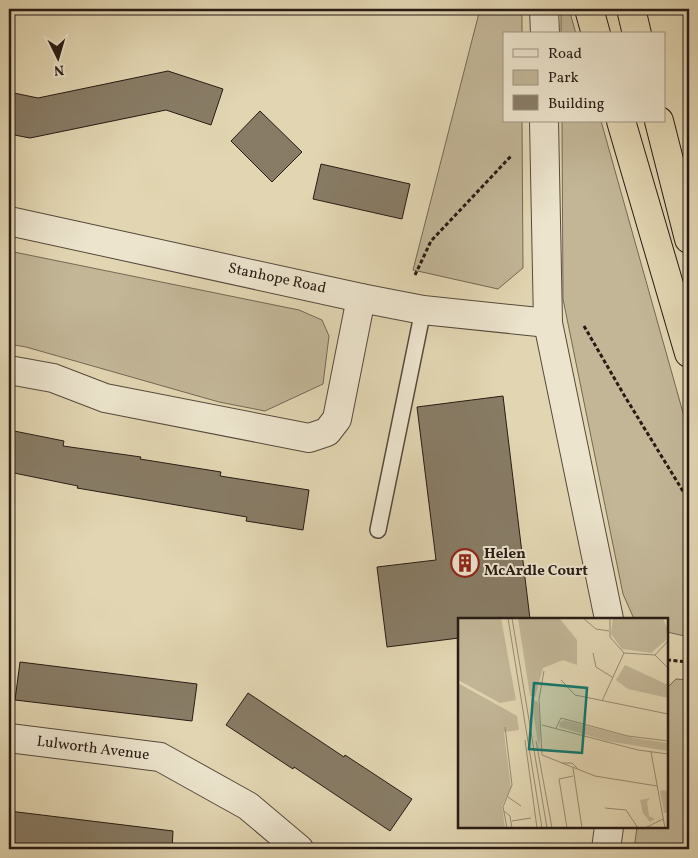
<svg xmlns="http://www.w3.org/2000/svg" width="698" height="858" font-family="Vollkorn,serif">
	<rect width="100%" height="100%" fill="#e2d6b2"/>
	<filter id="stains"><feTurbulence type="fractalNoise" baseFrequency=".004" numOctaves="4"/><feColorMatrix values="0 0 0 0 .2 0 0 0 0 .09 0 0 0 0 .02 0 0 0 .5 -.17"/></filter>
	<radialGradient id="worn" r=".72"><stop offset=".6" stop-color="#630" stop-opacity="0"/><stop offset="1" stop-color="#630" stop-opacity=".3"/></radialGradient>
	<g fill="#c2b697" stroke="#746856">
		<polygon points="480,9 519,9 522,17 522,34 504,34 504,121 522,121 523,268 498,289 413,270"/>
		<polygon points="561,9 569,9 576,34 561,34"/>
		<polygon points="562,121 601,121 689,434 689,637 667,632 667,619 634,619 623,594 563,299"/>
		<polygon points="9,251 299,310 322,320 329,336 323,384 265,411 219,402 26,347 9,344"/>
		<polygon points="676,679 689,680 689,849 634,849 637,827 667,827 667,688"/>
	</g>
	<g fill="#887c66" stroke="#271b14">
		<polygon points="168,71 223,89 211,125 166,110 30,138 9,134 9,92 38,98"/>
		<polygon points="260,111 302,152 272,182 231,141"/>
		<polygon points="321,164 410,184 402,219 313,199"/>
		<polygon points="503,396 530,619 459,619 459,638 387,647 377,567 436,560 417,407"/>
		<polygon points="9,430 64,441 63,446 141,457 140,459 221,472 220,476 309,490 303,530 246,521 247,517 77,488 78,486 9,472"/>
		<polygon points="20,662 197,684 192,721 15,700"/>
		<polygon points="248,693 344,757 345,755 412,799 390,831 294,767 293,769 226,725"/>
		<polygon points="9,811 173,831 172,849 9,849"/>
	</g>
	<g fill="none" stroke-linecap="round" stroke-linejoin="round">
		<defs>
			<polyline id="lane" points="378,530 423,310"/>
			<g id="street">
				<polyline points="544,9 545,34"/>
				<polyline points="544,121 548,323 609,619"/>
				<polyline points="9,221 361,298 423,310 548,323"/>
				<polyline points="9,370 53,378 105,398 309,438 327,432 337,419 361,298"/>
				<polyline points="9,738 160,757 248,806 299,849"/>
				<polyline points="606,849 609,827"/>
			</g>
			<g id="highway">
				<polyline points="589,9 596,34"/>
				<polyline points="631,9 637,34"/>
				<polyline points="621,121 689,353"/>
				<polyline points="659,121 689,239"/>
			</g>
		</defs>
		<use href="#lane" stroke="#564a3c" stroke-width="18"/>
		<use href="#street" stroke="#564a3c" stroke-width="30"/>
		<use href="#highway" stroke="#271b14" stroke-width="30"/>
		<g stroke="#271b14" stroke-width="3" stroke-dasharray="4 2.5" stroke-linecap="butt">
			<polyline points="415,275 431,241 512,155"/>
			<polyline points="584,326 624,395 689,501"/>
			<polyline points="667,660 689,662"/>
		</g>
		<use href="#lane" stroke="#ece4cd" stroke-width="15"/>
		<use href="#street" stroke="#ece4cd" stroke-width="28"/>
		<use href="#highway" stroke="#e2d6b2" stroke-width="28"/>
	</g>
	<defs>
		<symbol id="building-ring" viewBox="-11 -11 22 22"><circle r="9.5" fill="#ece4cd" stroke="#8f2418" stroke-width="1.5"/><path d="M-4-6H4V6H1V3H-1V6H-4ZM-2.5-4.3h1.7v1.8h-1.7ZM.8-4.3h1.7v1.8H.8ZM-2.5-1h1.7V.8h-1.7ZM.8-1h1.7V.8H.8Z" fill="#8f2418"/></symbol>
	</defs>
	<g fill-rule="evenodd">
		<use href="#building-ring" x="449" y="547" width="32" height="32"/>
	</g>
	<g text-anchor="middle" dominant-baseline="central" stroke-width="4" stroke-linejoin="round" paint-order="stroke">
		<g font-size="15" fill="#271b14" stroke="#ece4cd">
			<text transform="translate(277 279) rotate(12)">Stanhope Road</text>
			<text transform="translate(93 749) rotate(7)">Lulworth Avenue</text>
		</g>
		<g font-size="15" font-weight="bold" fill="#271b14" stroke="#ece4cd" text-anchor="start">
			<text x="484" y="554">Helen<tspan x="484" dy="17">McArdle Court</tspan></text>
		</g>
	</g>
	<g transform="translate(458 618)">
		<rect width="210" height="210" fill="#e2d6b2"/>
		<path d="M0,0H43L58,82L42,85L0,62ZM60,0L102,1L119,22V47L105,42L85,50L77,79L72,78ZM155,0H205L209,10L208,22L193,35L164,31L153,16ZM167,47L210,67V80L170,71L158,62ZM0,65L59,98L61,112L46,114L53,170L44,188L47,210H0ZM73,81L80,84L83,109L81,132ZM106,102L176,120L210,125V133L149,123L101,109L102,104ZM206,172L210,174V195H206L202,173ZM192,180L189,184L191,198L197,201L192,204L185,195L182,182Z" fill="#c2b697"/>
		<path fill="none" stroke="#978b73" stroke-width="1" d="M50,0L84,210M54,0L89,210M125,0L138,11L151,13M152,0V19L166,35L197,37L210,23M135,35L138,49L154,59M197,37L210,50M86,53L81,81L84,137L137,158L199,168M103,62L117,77L210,96M144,83L166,35M84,107L180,132L210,136M47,109L54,167L45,189L49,210M98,110L103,100L170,118L210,123M67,122L79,210M78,123L94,210M193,134L207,210M104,145H114L121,152M115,150L124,210M50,179L63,188M147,190L168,192L180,210M46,193L52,198L54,210M54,203L73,200M109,210L101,161L115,158M187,210L205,201"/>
		<path fill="#0f766e" fill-opacity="0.15" stroke="#0f766e" stroke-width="2.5" d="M76,65L129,70L124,135L71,131Z"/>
		<rect width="210" height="210" fill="none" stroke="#271b14" stroke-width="2.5"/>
	</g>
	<rect width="698" height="858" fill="none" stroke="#e2d6b2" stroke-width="30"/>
	<rect x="10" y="10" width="678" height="838" fill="none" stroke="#271b14" stroke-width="2.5"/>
	<rect x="15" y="15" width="668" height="828" fill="none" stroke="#271b14"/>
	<rect x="503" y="32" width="162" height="90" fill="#ece4cd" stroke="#9d9483"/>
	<rect x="513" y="49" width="25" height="8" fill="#ece4cd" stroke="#9d9483"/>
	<text x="548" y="58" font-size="15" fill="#271b14">Road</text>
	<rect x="513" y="70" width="25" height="15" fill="#c2b697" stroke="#9d9483"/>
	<text x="548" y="82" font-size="15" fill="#271b14">Park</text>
	<rect x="513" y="95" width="25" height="15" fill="#887c66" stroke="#9d9483"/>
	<text x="548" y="108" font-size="15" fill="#271b14">Building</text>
	<g transform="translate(58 58) rotate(175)" stroke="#ece4cd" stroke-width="4" paint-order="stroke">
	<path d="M0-4L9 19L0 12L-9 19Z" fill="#271b14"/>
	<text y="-8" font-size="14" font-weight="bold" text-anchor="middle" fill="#271b14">N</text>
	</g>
	<rect width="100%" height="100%" filter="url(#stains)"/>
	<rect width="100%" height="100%" fill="url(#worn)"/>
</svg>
